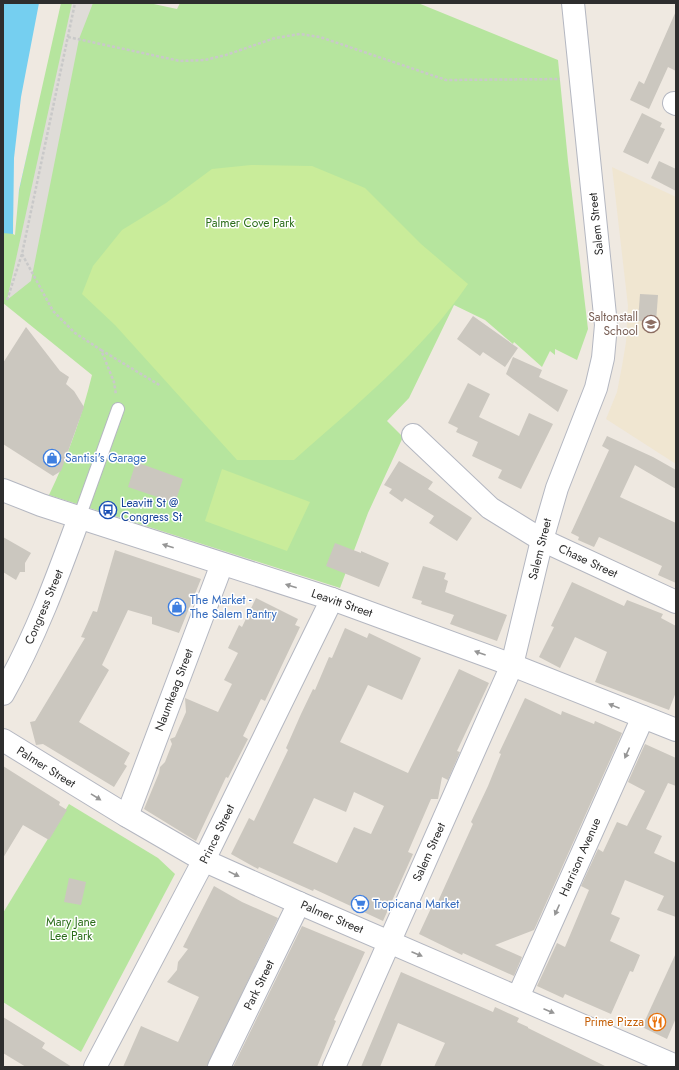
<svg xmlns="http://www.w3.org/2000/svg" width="679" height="1070" font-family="Jost,sans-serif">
	<rect width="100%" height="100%" fill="#efe9e1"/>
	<polygon fill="#f0e6d1" points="612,167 676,197 676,464 606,419 617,392 622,366 626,342 628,306"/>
	<g fill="#b6e59e">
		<path d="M59,3H149L177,9L180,3H418L558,60L568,161L588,329L577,360L555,349V355L550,351L542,367L514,342L513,344L485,320L454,305L409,398L387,421L403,437L368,513L340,588L49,495C68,456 82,416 92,375L3,303V11Z"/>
		<polygon points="69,804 158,858 175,874 81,1052 3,1002 3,913"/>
	</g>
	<g fill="#c9ec9a">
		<path d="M251,165L312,166L365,188L421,244L468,284C421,353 356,405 294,460H237L115,325L82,294L93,266L122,230L166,203L212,169Z"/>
		<polygon points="222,469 310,502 287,551 205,521"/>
	</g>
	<polygon fill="#dfdcd8" points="72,3 93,3 79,39 31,281 7,300"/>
	<polygon fill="#75cff0" points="3,3 59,3 13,219 13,234 3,233"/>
	<polygon fill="#efe9e1" points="39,3 61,3 19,190 15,235 13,234 14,158 21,97"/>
	<g fill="#cbc7bf" fill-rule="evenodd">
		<polygon points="676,11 676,71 668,67 649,109 630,100 639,81 644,84"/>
		<polygon points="642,113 662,123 660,127 665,129 648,164 623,152"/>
		<polygon points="659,161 676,169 676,191 651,178"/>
		<polygon points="640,294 658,295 656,322 638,321"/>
		<polygon points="473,316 518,348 505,367 483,352 480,356 457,339"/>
		<polygon points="26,327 60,371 69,377 66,384 74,391 84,407 61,471 53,476 3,444 3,363"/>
		<polygon points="513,357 542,370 539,377 568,390 558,412 506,374"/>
		<polygon points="468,383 490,394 479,417 519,436 529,413 553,424 521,489 498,478 502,470 472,456 478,442 456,432 458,428 448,423"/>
		<polygon points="607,436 653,457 676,470 676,489 635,465 620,497 676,523 676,583 658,575 662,566 599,537 594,547 578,540 579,537 571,533 609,450 602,446"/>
		<polygon points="399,461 433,482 428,489 472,518 457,541 429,523 434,516 405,498 402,502 389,493 392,489 384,485"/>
		<polygon points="136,462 183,479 175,503 128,487"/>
		<polygon points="3,537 31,553 25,563 25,572 20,572 16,580 3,572"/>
		<polygon points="335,543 361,553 361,551 389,563 379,587 326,566"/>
		<polygon points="115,550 201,579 179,633 152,624 152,617 128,610 102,665 109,670 79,722 130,753 124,764 127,766 114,787 43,744 36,745 30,722 35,721 85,638 81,637 93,611 97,612"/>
		<polygon points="423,566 446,573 444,579 448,581 445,592 507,615 497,641 450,624 454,615 421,604 422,601 412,598"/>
		<polygon points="572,582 624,606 627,600 663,614 661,618 676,626 676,692 669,710 595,682 607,652 575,637 560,668 539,657 554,627 551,626"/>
		<polygon points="256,598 298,619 295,625 300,627 265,701 261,699 243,736 248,739 228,778 226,777 196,841 144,809 159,773 160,767 165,762 172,744 170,739 175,737 186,712 185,698 218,712 232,684 224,680 238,653 228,648 239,625 242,627"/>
		<path d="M345,628L367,638L369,633L421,658L402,700L368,685L340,742L408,773L459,669L489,683L457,751L460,752L448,780L442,777L438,799H431L408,852L413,854L383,921L314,889L313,891L259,867L258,869L231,854L249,818L254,821L288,750L286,748L301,714L313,689L315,690L329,657L332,658ZM354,792L384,806L371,834L354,827L337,863L293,843L314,798L346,812Z"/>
		<polygon points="525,698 561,715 562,711 594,724 595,721 622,733 534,930 495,945 522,957 514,976 463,953 462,955 419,934 432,906 435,908 473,824 471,822 488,786 501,754 499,753"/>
		<polygon points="645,744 676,758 676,786 668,783 646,829 662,836 654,853 676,863 676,917 657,910 664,896 625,880 611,914 620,918 610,941 640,955 633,972 630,971 611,1014 565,994 563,998 537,986 557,943 565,947 589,890 581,886 598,849 603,852 617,822 627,826 645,791 628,782"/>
		<polygon points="3,766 60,802 59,805 67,810 49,840 23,825 3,858"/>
		<polygon points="69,878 86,882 81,905 64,902"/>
		<polygon points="214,886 242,902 278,918 207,1067 123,1067 141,1026 178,1042 199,997 167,982 177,970 178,962 188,949 183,947"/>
		<polygon points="302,926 365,952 334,1020 336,1021 317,1067 233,1067"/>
		<polygon points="676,953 676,1018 667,1039 642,1027"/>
		<polygon points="401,972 493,1012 495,1007 519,1018 517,1022 528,1027 528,1028 607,1067 434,1067 445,1043 398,1023 380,1067 361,1067"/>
		<polygon points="3,1017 45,1043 42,1048 72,1067 26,1067 3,1053"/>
	</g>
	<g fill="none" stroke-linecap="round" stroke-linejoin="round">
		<defs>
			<polyline id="lane" points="79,518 118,409"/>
			<g id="street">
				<polyline points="674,103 676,104"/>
				<polyline points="413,435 490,508 542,540 676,602"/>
				<polyline points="3,490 41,505 332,599 512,665 676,730"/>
				<path d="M3,694C35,638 57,578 79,518"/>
				<polyline points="3,740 127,816 203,860 299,903 676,1066"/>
				<polyline points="127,816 222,564"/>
				<polyline points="518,997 643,717"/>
				<polyline points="95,1067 204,860 332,599"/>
				<polyline points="219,1067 299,903"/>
				<polyline points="334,1067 512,665 542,540 557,488 596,388 603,358 606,325 573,3"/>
			</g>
		</defs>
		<use href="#lane" stroke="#b4b7c1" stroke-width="14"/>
		<use href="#street" stroke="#b4b7c1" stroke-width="24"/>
		<g stroke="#c9c9c9" stroke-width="2.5" stroke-dasharray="3 2" stroke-linecap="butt">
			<polyline points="68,37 180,61 205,60 226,55 275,38 300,34 320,37 446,80 560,79"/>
			<polyline points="22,254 53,311 75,333 101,350 114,382 116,395"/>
			<polyline points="7,300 22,254 75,3"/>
			<polyline points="101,350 161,386"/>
		</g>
		<use href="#lane" stroke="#fff" stroke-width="12"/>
		<use href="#street" stroke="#fff" stroke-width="22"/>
	</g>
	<defs><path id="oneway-solid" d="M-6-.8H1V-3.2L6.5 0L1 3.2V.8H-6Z"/></defs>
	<g fill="#969696">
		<use href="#oneway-solid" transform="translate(168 546) rotate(-162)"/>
		<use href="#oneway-solid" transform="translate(291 586) rotate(-162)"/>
		<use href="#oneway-solid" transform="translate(480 653) rotate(-160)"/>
		<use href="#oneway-solid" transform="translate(614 706) rotate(-158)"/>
		<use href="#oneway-solid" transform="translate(627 753) rotate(114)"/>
		<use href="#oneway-solid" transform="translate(96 797) rotate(32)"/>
		<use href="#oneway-solid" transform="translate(234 874) rotate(26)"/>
		<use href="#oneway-solid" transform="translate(557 910) rotate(114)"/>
		<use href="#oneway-solid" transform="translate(417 954) rotate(23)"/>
		<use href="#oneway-solid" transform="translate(549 1011) rotate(23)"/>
	</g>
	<defs>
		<symbol id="school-ring" viewBox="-11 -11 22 22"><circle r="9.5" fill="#fff" stroke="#8d6e63" stroke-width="1.5"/><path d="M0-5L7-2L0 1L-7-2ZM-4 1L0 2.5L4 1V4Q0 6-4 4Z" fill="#8d6e63"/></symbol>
		<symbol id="shop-ring" viewBox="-11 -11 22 22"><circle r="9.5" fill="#fff" stroke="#3f7fe0" stroke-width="1.5"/><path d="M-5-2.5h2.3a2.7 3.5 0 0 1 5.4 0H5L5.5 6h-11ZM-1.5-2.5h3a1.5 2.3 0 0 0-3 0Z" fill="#3f7fe0"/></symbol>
		<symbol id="bus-ring" viewBox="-11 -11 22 22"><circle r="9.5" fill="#fff" stroke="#1a4fb4" stroke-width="1.5"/><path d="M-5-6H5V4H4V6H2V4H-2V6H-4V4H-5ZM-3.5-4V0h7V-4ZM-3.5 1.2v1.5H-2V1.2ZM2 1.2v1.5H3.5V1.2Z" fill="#1a4fb4"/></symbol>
		<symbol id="supermarket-ring" viewBox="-11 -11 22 22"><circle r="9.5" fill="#fff" stroke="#3f7fe0" stroke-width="1.5"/><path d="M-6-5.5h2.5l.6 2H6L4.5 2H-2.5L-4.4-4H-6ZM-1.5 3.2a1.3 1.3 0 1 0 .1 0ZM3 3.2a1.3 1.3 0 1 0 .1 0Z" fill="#3f7fe0"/></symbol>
		<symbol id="restaurant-ring" viewBox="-11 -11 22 22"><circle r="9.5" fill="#fff" stroke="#e8710a" stroke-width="1.5"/><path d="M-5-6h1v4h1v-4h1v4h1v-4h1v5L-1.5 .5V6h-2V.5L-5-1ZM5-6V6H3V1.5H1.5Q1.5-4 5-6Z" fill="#e8710a"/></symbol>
	</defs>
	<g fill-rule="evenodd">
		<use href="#school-ring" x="641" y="314" width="20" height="20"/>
		<use href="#shop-ring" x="42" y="448" width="20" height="20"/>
		<use href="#bus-ring" x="98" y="500" width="20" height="20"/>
		<use href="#shop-ring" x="167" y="597" width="20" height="20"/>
		<use href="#supermarket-ring" x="350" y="894" width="20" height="20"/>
		<use href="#restaurant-ring" x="647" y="1012" width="20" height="20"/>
	</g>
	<g text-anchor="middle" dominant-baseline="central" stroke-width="3" stroke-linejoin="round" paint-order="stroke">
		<g font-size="12" fill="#2c6e1b" stroke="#fff">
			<text x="250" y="223">Palmer Cove Park</text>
			<text x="71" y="922">Mary Jane<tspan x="71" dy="14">Lee Park</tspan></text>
		</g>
		<g font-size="12" fill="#2e2e2e" stroke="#fff">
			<text transform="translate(596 224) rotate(-96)">Salem Street</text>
			<text transform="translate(540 549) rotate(-76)">Salem Street</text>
			<text transform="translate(588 561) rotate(25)">Chase Street</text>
			<text transform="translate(342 603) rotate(19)">Leavitt Street</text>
			<text transform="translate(44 607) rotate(-67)">Congress Street</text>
			<text transform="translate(174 690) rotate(-69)">Naumkeag Street</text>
			<text transform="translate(46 767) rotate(32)">Palmer Street</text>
			<text transform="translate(217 834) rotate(-64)">Prince Street</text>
			<text transform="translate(429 852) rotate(-66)">Salem Street</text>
			<text transform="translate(580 857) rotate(-66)">Harrison Avenue</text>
			<text transform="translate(332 917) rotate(23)">Palmer Street</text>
			<text transform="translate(259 985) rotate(-64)">Park Street</text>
		</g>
		<g font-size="12" fill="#785e54" stroke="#fff" text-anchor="end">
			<text x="638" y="317">Saltonstall<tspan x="638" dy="14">School</tspan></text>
		</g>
		<g font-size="12" fill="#366cbe" stroke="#fff" text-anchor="start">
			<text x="65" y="458">Santisi's Garage</text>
			<text x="190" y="600">The Market -<tspan x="190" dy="14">The Salem Pantry</tspan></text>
			<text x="373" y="904">Tropicana Market</text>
		</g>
		<g font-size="12" fill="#164399" stroke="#fff" text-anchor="start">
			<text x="121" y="503">Leavitt St @<tspan x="121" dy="14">Congress St</tspan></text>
		</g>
		<g font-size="12" fill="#c56008" stroke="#fff" text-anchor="end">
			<text x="644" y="1022">Prime Pizza</text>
		</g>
	</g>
	<rect width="679" height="1070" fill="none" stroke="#2e2e2e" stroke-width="8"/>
</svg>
